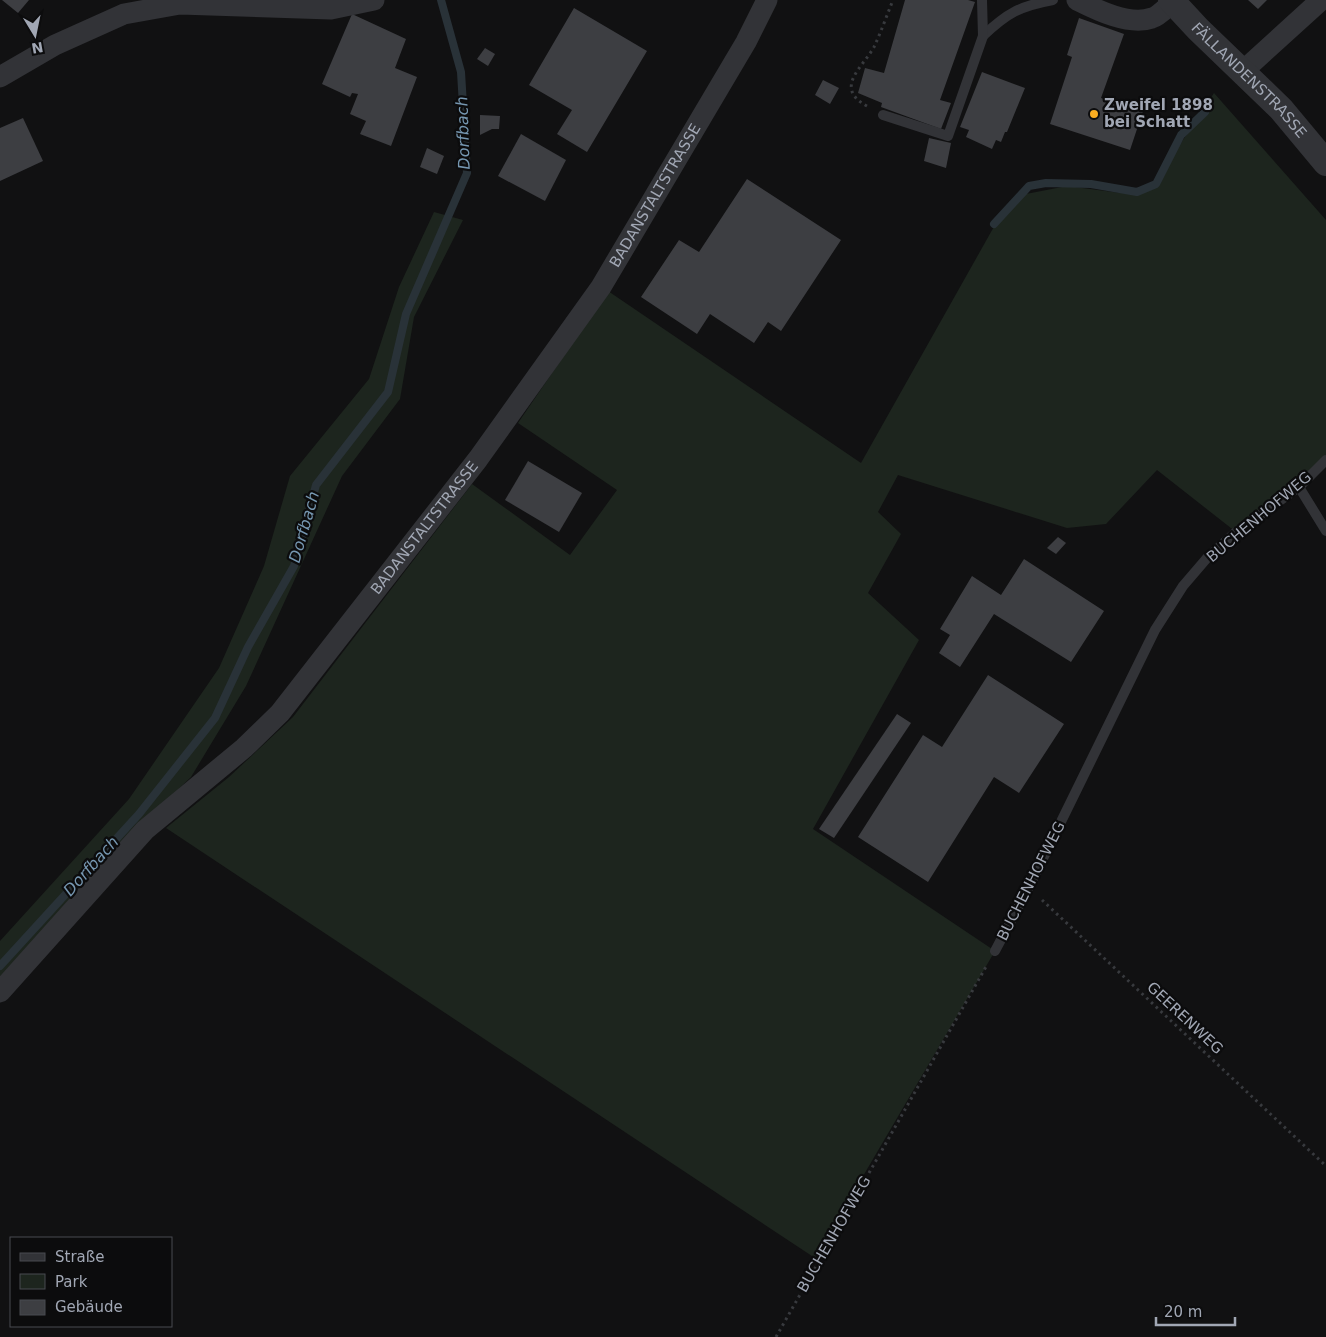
<svg xmlns="http://www.w3.org/2000/svg" width="1326" height="1337" font-family="'DejaVu Sans',sans-serif">
	<rect width="100%" height="100%" fill="#111112"/>
	<g fill="#1d251e">
		<polygon points="1214,93 1326,220 1326,455 1299,487 1236,532 1157,470 1106,524 1067,528 898,475 878,512 901,534 868,593 919,640 813,829 995,951 815,1258 166,828 229,777 293,717 472,484 570,555 617,490 518,423 608,291 861,463 1000,216 1026,194 1067,186 1121,193 1150,190"/>
		<polygon points="434,212 463,220 414,317 400,399 342,476 246,686 191,777 119,847 0,982 0,941 129,799 219,668 264,566 290,476 369,379 399,287"/>
	</g>
	<g fill="none" stroke-linecap="round" stroke-linejoin="round">
		<g stroke="#293238" stroke-width="8">
			<polyline points="994,224 1029,186 1046,183 1091,184 1137,192 1156,184 1181,135 1205,112"/>
			<polyline points="0,966 139,814 215,718 248,647 294,566 316,485 388,392 406,314 467,173 461,72 441,0"/>
		</g>
	</g>
	<g fill="#3d3e42">
		<polygon points="2,0 29,0 18,13"/>
		<polygon points="905,0 968,0 975,2 940,100 951,103 941,129 881,107 882,103 858,93 865,68 884,73"/>
		<polygon points="1248,0 1267,0 1258,9"/>
		<polygon points="574,8 647,51 587,152 557,134 572,110 529,85"/>
		<polygon points="352,14 406,39 395,68 417,77 391,146 360,134 366,121 350,114 358,94 352,93 350,97 322,84"/>
		<polygon points="1079,18 1124,34 1101,98 1143,111 1130,150 1050,124 1072,57 1067,55"/>
		<polygon points="485,48 495,54 488,66 477,59"/>
		<polygon points="982,72 1025,88 1007,132 1005,132 1001,142 996,140 992,149 966,137 969,130 960,127"/>
		<polygon points="823,80 839,88 830,104 815,95"/>
		<polygon points="480,115 500,116 499,129 492,129 480,135"/>
		<polygon points="23,118 43,161 0,181 0,128"/>
		<polygon points="521,134 566,160 545,201 498,176"/>
		<polygon points="929,138 951,143 946,168 924,161"/>
		<polygon points="427,148 444,156 437,174 420,167"/>
		<polygon points="747,179 841,240 781,331 768,322 754,343 710,314 697,334 641,297 679,240 699,252"/>
		<polygon points="528,461 582,493 559,532 505,500"/>
		<polygon points="1058,537 1066,543 1056,554 1047,548"/>
		<polygon points="1024,559 1104,611 1071,662 994,614 960,667 939,653 950,635 940,629 972,576 1001,595"/>
		<polygon points="988,675 1064,724 1019,793 994,777 928,882 858,837 923,735 942,747"/>
		<polygon points="897,714 911,723 834,838 819,829"/>
	</g>
	<g fill="none" stroke-linecap="round" stroke-linejoin="round">
		<g stroke="#383a3e" stroke-width="3" stroke-dasharray="2.5 4" stroke-linecap="butt">
			<path d="M867,106C833,88 863,67 874,47C881,32 887,15 893,0"/>
			<polyline points="1042,900 1326,1166"/>
			<polyline points="776,1337 987,965"/>
		</g>
		<g stroke="#323337" stroke-width="10">
			<path d="M983,36C1007,13 1020,6 1053,0"/>
			<polyline points="883,115 948,136 983,36 982,0"/>
			<polyline points="1299,487 1326,531"/>
			<polyline points="995,951 1029,887 1155,630 1183,586 1207,558 1236,532 1299,487 1326,460"/>
		</g>
		<g stroke="#323337" stroke-width="21">
			<path d="M1077,0C1097,10 1129,26 1152,18C1159,16 1167,7 1173,2"/>
			<polyline points="1243,71 1321,0"/>
			<polyline points="0,77 55,45 124,14 180,4 331,9 374,0"/>
			<path id="s1" d="M0,992L145,830L244,748L280,713L478,459L601,287L746,42L767,0"/>
		</g>
		<path stroke="#323337" stroke-width="26" id="s2" d="M1171,0L1198,29L1281,109L1326,163"/>
	</g>
	<circle fill="#faad21" stroke="#0c0c0d" stroke-width="2" cx="1094" cy="114" r="5"/>
	<g text-anchor="middle" dominant-baseline="central" stroke-width="4.5" stroke-linejoin="round" paint-order="stroke">
		<g font-size="15" fill="#a1a7b4" stroke="#0c0c0d">
			<text stroke="none"><textPath href="#s2" startOffset="112">FÄLLANDENSTRASSE</textPath></text>
			<text stroke="none"><textPath href="#s1" startOffset="1036">BADANSTALTSTRASSE</textPath></text>
			<text transform="translate(1259 517) rotate(-40)">BUCHENHOFWEG</text>
			<text stroke="none"><textPath href="#s1" startOffset="631">BADANSTALTSTRASSE</textPath></text>
			<text transform="translate(1031 881) rotate(-63)">BUCHENHOFWEG</text>
			<text transform="translate(1185 1018) rotate(43)">GEERENWEG</text>
			<text transform="translate(834 1234) rotate(-60)">BUCHENHOFWEG</text>
		</g>
		<g font-size="15" font-weight="bold" fill="#a1a7b4" stroke="#0c0c0d" text-anchor="start">
			<text x="1104" y="105">Zweifel 1898<tspan x="1104" dy="17">bei Schatt</tspan></text>
		</g>
		<g font-size="16" font-style="italic" fill="#7697b1" stroke="#0c0c0d">
			<text transform="translate(463 133) rotate(-92)">Dorfbach</text>
			<text transform="translate(304 527) rotate(-74)">Dorfbach</text>
			<text transform="translate(91 866) rotate(-48)">Dorfbach</text>
		</g>
	</g>
	<rect x="10" y="1237" width="162" height="90" fill="#0c0c0d" stroke="#484a50"/>
	<rect x="20" y="1253" width="25" height="8" fill="#323337" stroke="#484a50"/>
	<text x="55" y="1262" font-size="15" fill="#a1a7b4">Straße</text>
	<rect x="20" y="1274" width="25" height="15" fill="#1d251e" stroke="#484a50"/>
	<text x="55" y="1287" font-size="15" fill="#a1a7b4">Park</text>
	<rect x="20" y="1300" width="25" height="15" fill="#3d3e42" stroke="#484a50"/>
	<text x="55" y="1312" font-size="15" fill="#a1a7b4">Gebäude</text>
	<g transform="translate(35 35) rotate(170)" stroke="#0c0c0d" stroke-width="4" paint-order="stroke">
	<path d="M0-4L9 19L0 12L-9 19Z" fill="#a1a7b4"/>
	<text y="-8" font-size="14" font-weight="bold" text-anchor="middle" fill="#a1a7b4">N</text>
	</g>
	<path d="M1156 1317v8h79v-8" fill="none" stroke="#a1a7b4" stroke-width="2.5"/>
	<text x="1164" y="1317" font-size="15" fill="#a1a7b4" stroke="#0c0c0d" stroke-width="4" paint-order="stroke">20 m</text>
</svg>
